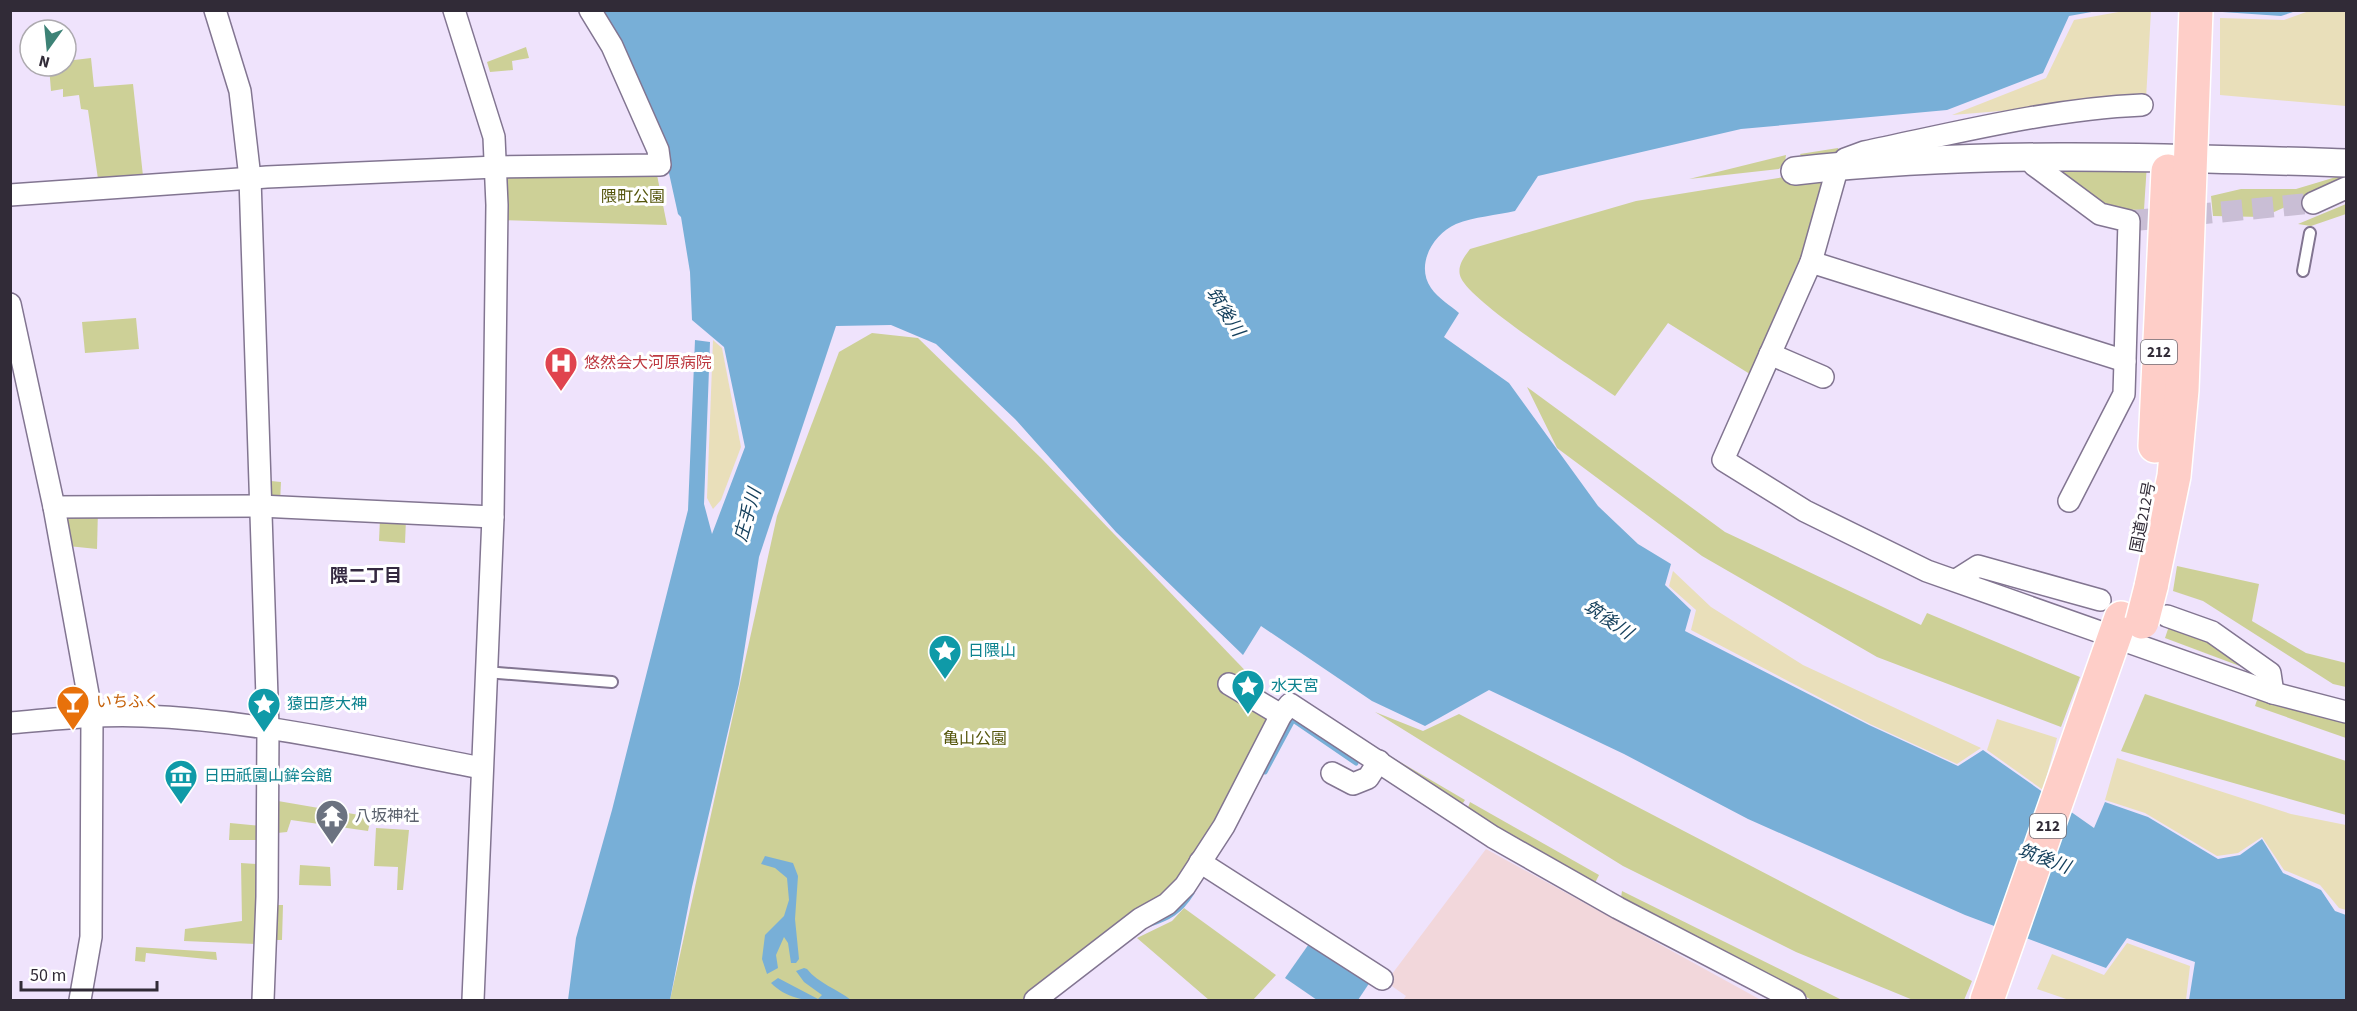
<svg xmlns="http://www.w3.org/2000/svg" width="2357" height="1011" font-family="'Source Sans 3','Noto Sans JP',sans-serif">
	<rect width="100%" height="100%" fill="#efe3fc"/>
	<polygon fill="#f2d7db" points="1486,849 1761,1000 1403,1000 1406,996 1386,982"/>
	<g fill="#cdd097">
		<polygon points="526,47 529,58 512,61 513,70 490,72 487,62"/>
		<polygon points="91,58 94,87 133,84 143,176 98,179 88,110 81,109 79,95 63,97 63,89 51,91 49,66 66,66 66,61"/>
		<polygon points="1838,148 1841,157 1806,165 1800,154"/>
		<polygon points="1786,155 1785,162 1779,169 1689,179"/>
		<polygon points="2147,163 2144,210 2104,209 2044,167"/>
		<polygon points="496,167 656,170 667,225 497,220"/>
		<path d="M1834,169L1802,270L1753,376L1668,323L1615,396C1585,375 1473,304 1461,278C1456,267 1464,257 1470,249L1636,201Z"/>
		<polygon points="2346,174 2346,180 2263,217 2213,216 2211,196 2241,189 2296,189"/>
		<polygon points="2346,204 2346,214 2311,226 2298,224"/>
		<polygon points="136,318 139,349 85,353 82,322"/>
		<polygon points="872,333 918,338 1042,459 1284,711 1181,884 1031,1000 670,1000 777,516 839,352"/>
		<polygon points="1527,387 1725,532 1921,625 1927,613 2080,677 2061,727 1877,657 1702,556 1557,448"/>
		<polygon points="261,480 281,482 280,503 262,503"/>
		<polygon points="63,509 98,509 97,549 68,546"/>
		<polygon points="380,518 406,519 405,543 379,541"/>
		<polygon points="2177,566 2259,584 2252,621 2306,653 2346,663 2346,687 2333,684 2203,601 2173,591"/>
		<polygon points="2170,623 2180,626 2262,671 2261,674 2165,638"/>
		<polygon points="2145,694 2346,761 2346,815 2121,751"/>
		<polygon points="2258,697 2346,721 2346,738 2255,706"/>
		<polygon points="1375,712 1423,731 1459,714 1972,981 1964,1000 1913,1000 1796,952 1623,866"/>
		<polygon points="1356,736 1465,800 1459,809"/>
		<polygon points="278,801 371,817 368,831 291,820 287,832 277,833"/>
		<polygon points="1470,802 1599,875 1593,887 1466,813"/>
		<polygon points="230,823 262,826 262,840 229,840"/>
		<polygon points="376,828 409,830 403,890 397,890 398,867 374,866"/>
		<polygon points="241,863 258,864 258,944 184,941 185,929 242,921"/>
		<polygon points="300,865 330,867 331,886 299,885"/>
		<polygon points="1622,891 1842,1000 1812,1000 1620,904"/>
		<polygon points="274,905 283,905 282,940 272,940"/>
		<polygon points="1184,908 1276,975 1253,1000 1209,1000 1137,938 1172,921"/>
		<polygon points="136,947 216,952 217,960 146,953 145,962 135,961"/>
	</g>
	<g fill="#e9dfba">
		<polygon points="2124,11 2151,11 2146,99 1952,115 2046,78 2074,20"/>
		<polygon points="2309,11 2346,11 2346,106 2220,95 2220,18 2284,20"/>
		<polygon points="713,340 722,348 741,447 721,500 713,509 707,498"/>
		<polygon points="1673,571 1711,607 1803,665 1981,748 1957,764 1870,724 1691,630 1696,610 1669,586"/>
		<polygon points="1997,719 2057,738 2043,790 1987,750"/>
		<polygon points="2117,758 2291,814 2346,825 2346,910 2339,908 2320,885 2284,870 2262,837 2238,853 2217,856 2145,813 2105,800"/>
		<polygon points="2127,943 2190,966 2186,1000 2069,1000 2037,989 2052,954 2104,975"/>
	</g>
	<g fill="#78afd7">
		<path d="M592,11H2097L2069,16L2043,73L1947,110L1741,129L1538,176L1515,211C1497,215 1474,217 1456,224C1433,234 1415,265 1431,288C1438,298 1451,306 1459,313L1444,337L1509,383L1598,506L1638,544L1671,564L1665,585L1691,610L1685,631L1869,725L1958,766L1983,750L2094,828L2105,802L2148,817L2218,859L2240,855L2262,839L2283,873L2321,890L2335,911L2346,915V1000H2189L2195,962L2127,938L2106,968L1965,915L1748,819L1624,754L1489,690L1425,726L1372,701L1261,626L1243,655L1116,532L1015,419L936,344L891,325L836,326L759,557L739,684L692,887L670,1000H568L576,938L612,810L688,510L695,340L710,342L704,504L712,534L745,447L724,347L692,320L690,272L681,217L678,214L665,155Z"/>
		<polygon points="2208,11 2296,11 2281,16"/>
		<polygon points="765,856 793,863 798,876 795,919 799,959 796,963 791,963 788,943 784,937 776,955 778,968 767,974 762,959 765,935 784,916 789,900 787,878 775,868 761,864"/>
		<polygon points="1311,941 1370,982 1358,1000 1317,1000 1285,978"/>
		<path d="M804,968L807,969C818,983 837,989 851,1000C822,1001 793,1005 771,983L778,978L818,999L822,995L804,982L796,971Z"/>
	</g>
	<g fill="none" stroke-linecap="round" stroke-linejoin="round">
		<g stroke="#78afd7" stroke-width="5">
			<polyline points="1265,772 1293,720 1356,763"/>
			<path d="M1148,925C1169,918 1180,912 1192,893"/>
		</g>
		<polyline stroke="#c9bed5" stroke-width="21" stroke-dasharray="21 10" stroke-linecap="butt" points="2129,221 2313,203"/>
		<defs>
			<g id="service">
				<polyline points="2303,271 2310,233"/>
				<polyline points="486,672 612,682"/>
			</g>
			<g id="minor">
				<polyline points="215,10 240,91 250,178 268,728 267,897 263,1000"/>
				<polyline points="454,10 494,137 497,205 493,517 473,1000"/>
				<path d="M1845,159L1864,152C1956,133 2049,109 2142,105"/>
				<polyline points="1838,166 1811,262 1723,460 1805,511 1927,571 2273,693 2346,712"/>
				<polyline points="10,195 267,177 496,167 660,165 658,150 612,46 590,10"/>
				<polyline points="2313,203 2346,188"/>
				<polyline points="1811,262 2125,361 2129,221 2100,214 2034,165 2027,156"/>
				<polyline points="10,304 54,507 92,716 91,937 80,1000"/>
				<polyline points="1770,354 1823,377"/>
				<polyline points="2069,501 2124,394 2125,361"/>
				<polyline points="54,507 260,506 493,517"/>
				<polyline points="1956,580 1978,566 2100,600"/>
				<polyline points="2167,616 2212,632 2270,673 2273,693"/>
				<polyline points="1229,684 1281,715"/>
				<path d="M10,723C55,719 99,714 143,716C257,720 370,747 482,768"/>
				<polyline points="1332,773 1353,784 1368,778 1379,761"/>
				<polyline points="1200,862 1382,979"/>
				<polyline points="1035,1000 1140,919 1167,904 1185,886 1224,826 1281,715 1290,704 1493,837 1618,908 1795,1000"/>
			</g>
			<path id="tertiary" d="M1795,171C1980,150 2161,157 2346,163"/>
			<g id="trunk">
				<polyline points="2155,446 2168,171"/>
				<polyline points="2151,587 2174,476 2182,390 2196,10"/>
				<polyline points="1987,1000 2121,618"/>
			</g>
		</defs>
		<use href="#service" stroke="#827591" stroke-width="14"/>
		<use href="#minor" stroke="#827591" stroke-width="24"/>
		<use href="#tertiary" stroke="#827591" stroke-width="30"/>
		<use href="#trunk" stroke="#fff" stroke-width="36"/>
		<use href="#service" stroke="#fff" stroke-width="10"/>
		<use href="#minor" stroke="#fff" stroke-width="21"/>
		<use href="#tertiary" stroke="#fff" stroke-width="27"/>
		<use href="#trunk" stroke="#fecec8" stroke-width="33"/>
		<defs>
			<polyline id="trunk-bridge" points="2142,622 2151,587"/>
		</defs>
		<use href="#trunk-bridge" stroke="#fff" stroke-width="36" stroke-linecap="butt"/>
		<use href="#trunk-bridge" stroke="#fecec8" stroke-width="33"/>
	</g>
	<defs>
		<symbol id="hospital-pin" viewBox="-11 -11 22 30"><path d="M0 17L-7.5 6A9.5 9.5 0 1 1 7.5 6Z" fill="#e0444e" stroke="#fff"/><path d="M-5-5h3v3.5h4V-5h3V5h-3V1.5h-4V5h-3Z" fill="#fff"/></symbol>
		<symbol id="sight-pin" viewBox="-11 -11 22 30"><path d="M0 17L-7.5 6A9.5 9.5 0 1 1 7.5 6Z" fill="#0f9aa8" stroke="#fff"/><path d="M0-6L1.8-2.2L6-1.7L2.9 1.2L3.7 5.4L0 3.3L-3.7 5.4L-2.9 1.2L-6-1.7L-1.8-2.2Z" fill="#fff"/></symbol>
		<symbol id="bar-pin" viewBox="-11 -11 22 30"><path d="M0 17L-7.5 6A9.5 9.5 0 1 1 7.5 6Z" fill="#e8710a" stroke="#fff"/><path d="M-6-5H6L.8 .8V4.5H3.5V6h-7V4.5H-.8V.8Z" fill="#fff"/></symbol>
		<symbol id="museum-pin" viewBox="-11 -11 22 30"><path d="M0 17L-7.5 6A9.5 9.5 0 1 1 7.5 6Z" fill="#0f9aa8" stroke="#fff"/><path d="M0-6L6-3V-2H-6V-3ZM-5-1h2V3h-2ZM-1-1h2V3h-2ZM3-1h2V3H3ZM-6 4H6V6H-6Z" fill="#fff"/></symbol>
		<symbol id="temple-pin" viewBox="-11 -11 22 30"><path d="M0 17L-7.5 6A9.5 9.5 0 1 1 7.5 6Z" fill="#6b7280" stroke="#fff"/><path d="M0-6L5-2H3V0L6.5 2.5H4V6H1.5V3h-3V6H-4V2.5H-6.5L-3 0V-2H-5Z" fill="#fff"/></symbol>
	</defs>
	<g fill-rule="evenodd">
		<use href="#hospital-pin" x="542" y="344" width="38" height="52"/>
		<use href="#sight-pin" x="926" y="632" width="38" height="52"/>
		<use href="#sight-pin" x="1229" y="667" width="38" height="52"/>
		<use href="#bar-pin" x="54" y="683" width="38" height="52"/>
		<use href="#sight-pin" x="245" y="685" width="38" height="52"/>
		<use href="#museum-pin" x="162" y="757" width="38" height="52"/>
		<use href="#temple-pin" x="313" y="797" width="38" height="52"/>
	</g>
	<g text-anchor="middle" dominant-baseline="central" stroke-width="6" stroke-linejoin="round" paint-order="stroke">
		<g fill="#fff" stroke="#6f6b73" stroke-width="1.5">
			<rect x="2141" y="340" width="36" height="24" rx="4.5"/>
			<rect x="2030" y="814" width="36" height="24" rx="4.5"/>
		</g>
		<g font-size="15" font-weight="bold" fill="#312b37">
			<text x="2159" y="352">212</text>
			<text x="2048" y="826">212</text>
		</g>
		<g font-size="16" fill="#55560c" stroke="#fff">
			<text x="633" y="197">隈町公園</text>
			<text x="975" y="739">亀山公園</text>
		</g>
		<g font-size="16" fill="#be3a42" stroke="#fff" text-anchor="start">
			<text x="584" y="363">悠然会大河原病院</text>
		</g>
		<g font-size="16" fill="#312b37" stroke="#fff">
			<text transform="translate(2143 517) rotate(-79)">国道212号</text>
		</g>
		<g font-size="16" fill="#0d838f" stroke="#fff" text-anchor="start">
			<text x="968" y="651">日隈山</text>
			<text x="1271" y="686">水天宮</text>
			<text x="287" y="704">猿田彦大神</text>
			<text x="204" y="776">日田祇園山鉾会館</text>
		</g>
		<g font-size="16" fill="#c56008" stroke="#fff" text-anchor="start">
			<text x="96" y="702">いちふく</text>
		</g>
		<g font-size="16" fill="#5b616d" stroke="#fff" text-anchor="start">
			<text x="355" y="816">八坂神社</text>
		</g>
		<g font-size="18" font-style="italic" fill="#16415d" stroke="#fff">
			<text transform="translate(1225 312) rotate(57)">筑後川</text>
			<text transform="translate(748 515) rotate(-74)">庄手川</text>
			<text transform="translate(1608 620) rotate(34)">筑後川</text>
			<text transform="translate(2044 859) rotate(20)">筑後川</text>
		</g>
		<g font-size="18" font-weight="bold" fill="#342940" stroke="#fff">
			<text x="366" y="576">隈二丁目</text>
		</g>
	</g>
	<rect width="2357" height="1011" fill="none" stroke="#312b37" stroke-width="24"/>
	<g transform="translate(48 48) rotate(195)"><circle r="28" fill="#ffffff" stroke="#adaaaf" stroke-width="1.5"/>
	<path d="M0-4.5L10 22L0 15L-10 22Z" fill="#3d8276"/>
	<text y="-9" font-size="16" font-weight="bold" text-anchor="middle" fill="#312b37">N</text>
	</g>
	<path d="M21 981v9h136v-9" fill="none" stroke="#312b37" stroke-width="3"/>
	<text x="30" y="981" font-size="18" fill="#312b37" stroke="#ffffff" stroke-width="4.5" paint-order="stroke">50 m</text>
</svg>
